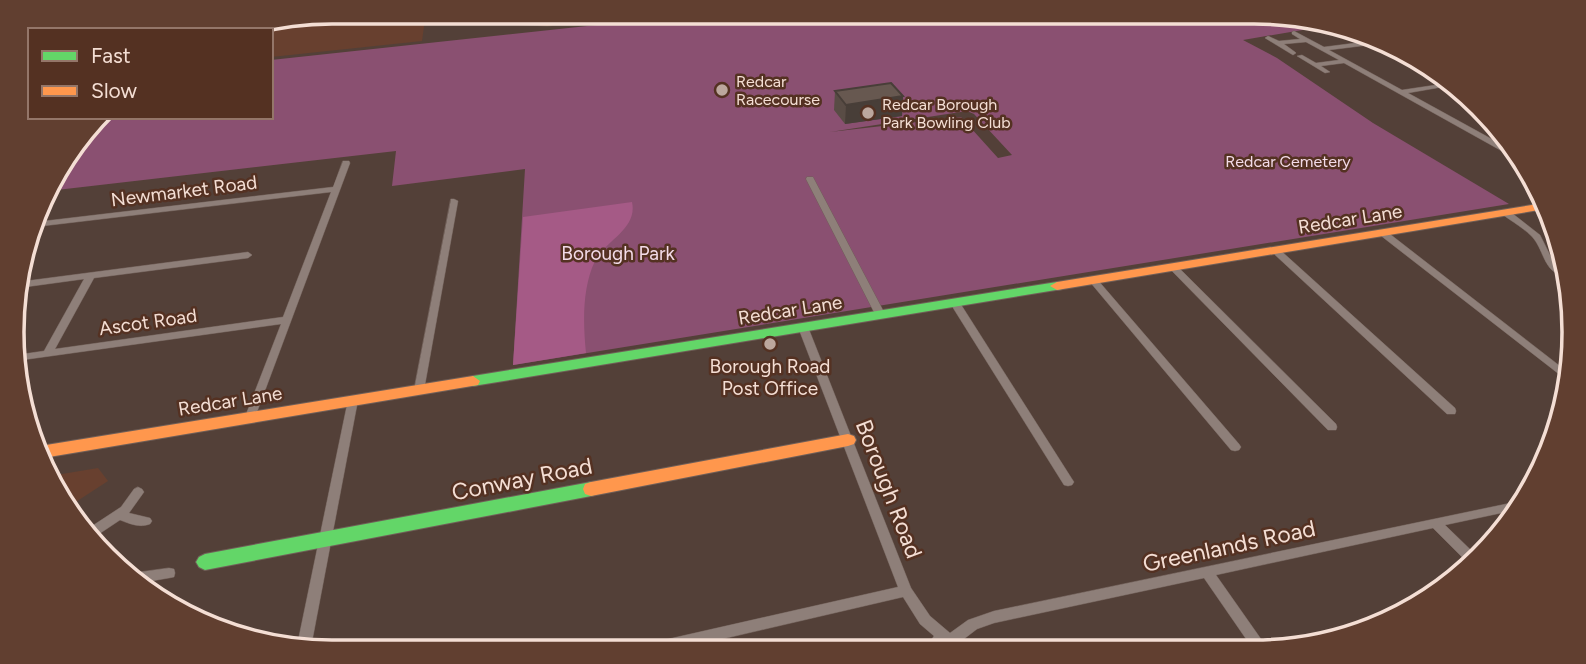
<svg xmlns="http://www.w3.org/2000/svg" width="1586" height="664" font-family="Figtree,sans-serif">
	<rect width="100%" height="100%" fill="#534038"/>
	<g fill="#68402f">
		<polygon points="332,12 426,12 422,41 271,57 271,30 228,30"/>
		<polygon points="98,468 108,481 68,507 55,492 50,476"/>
	</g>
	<path fill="#8a5071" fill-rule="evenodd" d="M718,12H1254L1332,25L1243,40L1277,58L1373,123L1509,204L513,365L525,169L392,186L396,151L48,191L55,172L100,117H271V60ZM967,111L974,114L1012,155L998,158L961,117L830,132Z"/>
	<path fill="#a55a86" d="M632,202C638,229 605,241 595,261C582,288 583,323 586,353L513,365L523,217Z"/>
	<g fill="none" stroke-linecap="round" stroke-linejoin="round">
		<defs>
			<g id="street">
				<polygon points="579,12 585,12 588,24 584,24"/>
				<polygon points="1347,28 1357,29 1391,49 1387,49 1377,44 1329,50 1402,90 1449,83 1454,85 1408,93 1508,148 1513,155 1509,155 1344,63 1321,66 1330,72 1325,73 1297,56 1302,55 1316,63 1339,60 1306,42 1284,44 1295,52 1296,53 1293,55 1265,38 1268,36 1279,41 1300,39 1292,34 1292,32 1294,31 1324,47 1371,41"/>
				<polygon points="343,161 349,161 350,163 254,420 246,420 245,417 281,324 15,361 16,355 44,351 84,279 18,288 18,282 248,252 252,255 248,258 94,278 55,349 283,317 331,192 34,227 36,222 333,187"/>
				<polygon points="807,177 813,177 814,179 885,314 883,316 880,317 875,314 806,179"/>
				<polygon points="451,199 454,199 458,201 424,390 423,393 415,393 414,390"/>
				<path d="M1502,210H1508L1540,235L1552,259L1562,269L1564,277C1544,271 1544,252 1534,239C1527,230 1511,221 1502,214Z"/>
				<polygon points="1380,231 1386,231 1565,370 1564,378 1380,235 1379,233"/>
				<polygon points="1276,248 1279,249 1455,408 1456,411 1455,414 1447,414 1273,253 1272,251 1273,249"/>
				<polygon points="1174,265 1177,266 1336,424 1337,427 1336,430 1328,430 1171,270 1170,268 1171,266"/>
				<polygon points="1093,277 1096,278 1239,444 1241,447 1239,450 1235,451 1231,450 1090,282 1089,280"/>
				<polygon points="955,300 960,303 1072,479 1074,482 1072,485 1068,486 1064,485 950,303"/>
				<polygon points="803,324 808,327 911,588 930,616 950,633 968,620 994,611 1525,500 1520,509 1445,525 1477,556 1469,564 1433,528 1216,575 1268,649 1253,649 1204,578 994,623 977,629 960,642 966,650 949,650 944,645 940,650 924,650 934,636 920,624 903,597 671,651 635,651 637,647 642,645 898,587 798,327"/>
				<polygon points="353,396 357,397 358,400 311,647 297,646 348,400 349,397"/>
				<path d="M138,487L142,489L144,492L129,513L150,518L152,521L150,524C140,528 130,524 120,520L93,538L86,530L121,507L134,489Z"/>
				<polygon points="169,568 174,569 175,573 174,577 169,578 140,583 128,576 133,573"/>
			</g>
			<g id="fast">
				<polygon points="1057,282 1064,286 1062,289 473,386 466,381 473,376"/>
				<polygon points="591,482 597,484 599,489 597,494 591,496 205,570 199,567 196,562 199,557 205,554"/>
			</g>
			<g id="slow">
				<path d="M463,12L547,20L684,12C674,17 659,17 647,18C600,24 504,33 463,12Z"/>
				<polygon points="1544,203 1545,209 1057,290 1050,286 1057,282"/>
				<polygon points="473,376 480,381 478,385 43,458 40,446"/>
				<polygon points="848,434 854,436 856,440 854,444 848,446 591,496 585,494 583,489 585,484 591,482"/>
			</g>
		</defs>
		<use href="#street" stroke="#705f58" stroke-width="1"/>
		<use href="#fast" stroke="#705f58" stroke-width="2"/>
		<use href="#slow" stroke="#705f58" stroke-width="2"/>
		<use href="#street" fill="#8e7f79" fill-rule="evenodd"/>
		<use href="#fast" fill="#63d668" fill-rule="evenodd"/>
		<use href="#slow" fill="#ff974d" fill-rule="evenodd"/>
	</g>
	<polygon fill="#594c45" points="835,91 903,96 902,116 845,124 834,110"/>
	<polygon fill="#483e38" points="903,96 902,116 845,124 846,105"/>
	<polygon fill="#675850" stroke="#483e38" stroke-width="2" points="891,83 903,96 846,105 835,91"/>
	<g fill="#bca79d" stroke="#543122" stroke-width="2.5">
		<circle cx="722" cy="90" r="7"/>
		<circle cx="868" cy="113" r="7"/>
		<circle cx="770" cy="344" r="7"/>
	</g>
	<g text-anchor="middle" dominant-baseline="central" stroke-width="5" stroke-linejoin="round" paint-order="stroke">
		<g font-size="16" fill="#f4ded4" stroke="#543122" text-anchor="start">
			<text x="736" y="81">Redcar<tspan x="736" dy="18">Racecourse</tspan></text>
			<text x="882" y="104">Redcar Borough<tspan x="882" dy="18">Park Bowling Club</tspan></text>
		</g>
		<g font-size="16" fill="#f3dbe8" stroke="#543122">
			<text x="1288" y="161">Redcar Cemetery</text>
		</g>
		<g font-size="19" fill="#f4ded4" stroke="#543122">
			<text transform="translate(184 191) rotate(-7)">Newmarket Road</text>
			<text transform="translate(1350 219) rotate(-9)">Redcar Lane</text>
			<text transform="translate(790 310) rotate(-9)">Redcar Lane</text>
			<text transform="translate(148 322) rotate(-8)">Ascot Road</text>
			<text transform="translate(230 401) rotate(-9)">Redcar Lane</text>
		</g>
		<g font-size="19" fill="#f3dbe8" stroke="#543122">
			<text x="618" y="253">Borough Park</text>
		</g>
		<g font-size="19" fill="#f4ded4" stroke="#543122">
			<text x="770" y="366">Borough Road<tspan x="770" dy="22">Post Office</tspan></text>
		</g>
		<g font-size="23" fill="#f4ded4" stroke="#543122">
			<text transform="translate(522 479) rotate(-11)">Conway Road</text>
			<text transform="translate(889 489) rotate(69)">Borough Road</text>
			<text transform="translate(1229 546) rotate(-12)">Greenlands Road</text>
		</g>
	</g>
	<path d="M0 0H1586V664H0ZM332 24H1254A308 308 0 0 1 1562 332V332A308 308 0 0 1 1254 640H332A308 308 0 0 1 24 332V332A308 308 0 0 1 332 24Z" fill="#613f30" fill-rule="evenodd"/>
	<path fill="none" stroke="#f4ded4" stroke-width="3.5" d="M332 24H1254A308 308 0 0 1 1562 332V332A308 308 0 0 1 1254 640H332A308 308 0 0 1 24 332V332A308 308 0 0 1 332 24Z"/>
	<rect x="28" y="28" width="245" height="91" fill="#543122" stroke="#947669" stroke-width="2"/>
	<rect x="42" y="51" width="35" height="10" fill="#63d668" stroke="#947669" stroke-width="2"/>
	<text x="91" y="63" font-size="21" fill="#f4ded4">Fast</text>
	<rect x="42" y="86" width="35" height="10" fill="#ff974d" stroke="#947669" stroke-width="2"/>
	<text x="91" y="98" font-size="21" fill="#f4ded4">Slow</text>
</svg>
